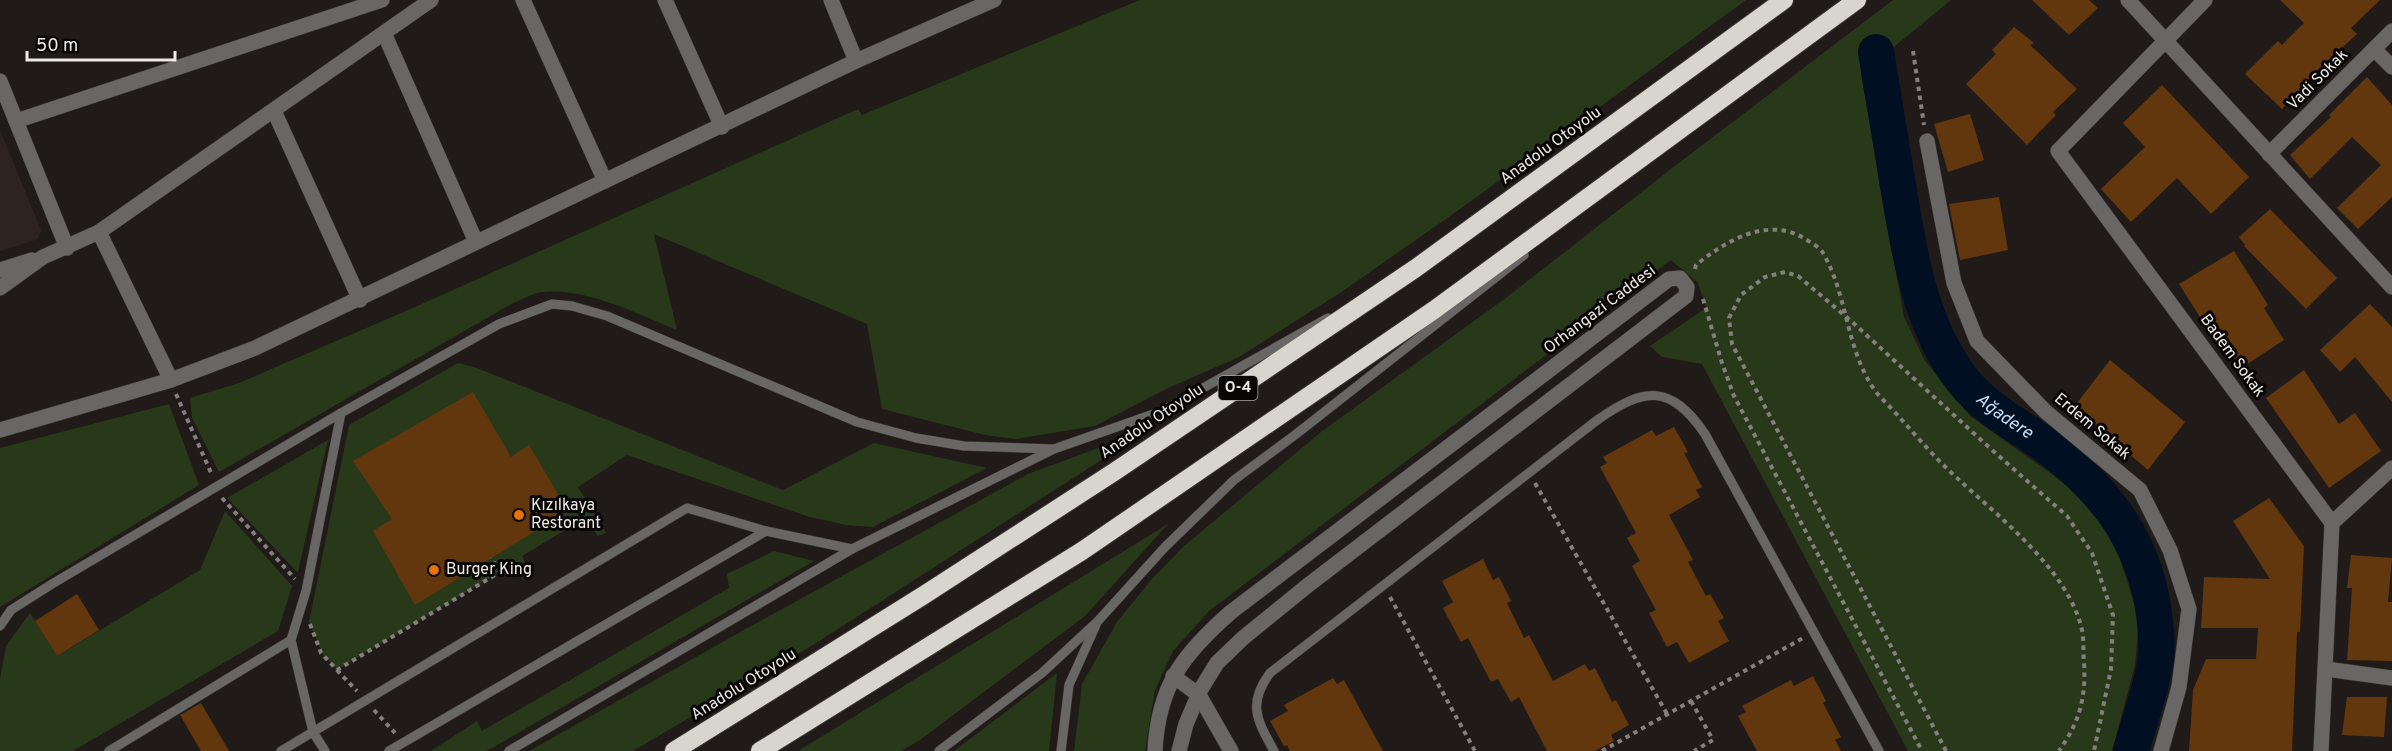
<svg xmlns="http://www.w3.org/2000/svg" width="2392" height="751" font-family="Overpass,sans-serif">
	<rect width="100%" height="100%" fill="#201a18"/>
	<polygon fill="#2e231e" points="0,130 41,230 38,239 0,251"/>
	<g fill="#28391a">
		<path d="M1140,0H1746L1463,207L1343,291L1239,357L1166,389L1095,426L1016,439L985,435L882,409L867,324L654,234L677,330C639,314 584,287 542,292C533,293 524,299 515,302L219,472L192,418L190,398L239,383L415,307L858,109L862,115Z"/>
		<polygon points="1893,0 1951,0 1861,74 1904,317 1925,361 1970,416 2067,485 2101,521 2120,559 2139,619 2135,665 2112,751 1908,751 1702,364 1662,357 1650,346 1706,308 1698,283 1671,260 1209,611 1173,651 1155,690 1145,751 1074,751 1082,684 1117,622 1151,580 1184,546 1321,432 1507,297 1693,152"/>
		<polygon points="458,363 477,368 783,490 874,443 987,468 873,527 846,525 810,517 627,455 578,487 606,533 598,536 585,518 522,556 532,576 523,580 510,561 500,572 337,670 323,655 309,622 349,425"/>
		<polygon points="169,404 199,485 0,607 0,448"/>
		<polygon points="1125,438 1128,443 813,645 633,751 529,751 742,631 1028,474"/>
		<polygon points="328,440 298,572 298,573 227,498"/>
		<polygon points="225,511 292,586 278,631 73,751 0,751 0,679 6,646 30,613 57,656 200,570"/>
		<polygon points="1168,524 1085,616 920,740 901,751 798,751"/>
		<polygon points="774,551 814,561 487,751 431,751 477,721 482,731 729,588 727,574"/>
		<polygon points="1057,673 1049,751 954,751"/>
	</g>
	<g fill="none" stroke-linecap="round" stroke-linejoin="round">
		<path stroke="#000f21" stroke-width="36" id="s1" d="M1876,52C1883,96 1891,141 1898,186C1909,250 1918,315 1955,370C1982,410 2019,424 2056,453C2110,496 2145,545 2154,614C2156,630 2158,647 2155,664C2150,693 2139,722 2131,751"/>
	</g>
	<g fill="#63370d">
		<polygon points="2032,0 2089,0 2098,8 2069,35"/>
		<polygon points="2280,0 2380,0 2351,28 2357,34 2319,69 2282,109 2245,74 2278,41 2282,45 2304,23"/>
		<polygon points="2014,27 2034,43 2030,45 2077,89 2053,112 2056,115 2027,145 1966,84 1996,54 1992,50"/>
		<polygon points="2367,77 2392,105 2392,197 2358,229 2337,208 2381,165 2352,137 2310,179 2290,155 2331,117 2329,115"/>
		<polygon points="2162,85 2249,177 2211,214 2177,178 2131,222 2101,189 2145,147 2123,123"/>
		<polygon points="1970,114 1984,160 1948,172 1934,124"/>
		<polygon points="1999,197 2008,250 1960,260 1949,204"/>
		<polygon points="2270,209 2337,278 2306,309 2244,246 2245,245 2239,237"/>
		<polygon points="2234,251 2268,305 2264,308 2284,340 2240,369 2218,332 2212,336 2179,284"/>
		<polygon points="2370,304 2392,327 2392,402 2355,357 2340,372 2320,350"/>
		<polygon points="2110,360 2185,422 2148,470 2074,407"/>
		<polygon points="2304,370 2339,424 2355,413 2381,451 2329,488 2266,398"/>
		<polygon points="473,392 511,457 529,445 568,511 415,605 373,531 392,519 353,461"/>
		<polygon points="1674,427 1688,452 1684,453 1702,487 1696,490 1700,497 1669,515 1693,560 1688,562 1706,596 1710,594 1724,618 1718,621 1729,641 1689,663 1677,642 1667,647 1649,613 1656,610 1632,566 1640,561 1627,538 1636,533 1600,467 1607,463 1603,457 1652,430 1656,436"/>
		<polygon points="2269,498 2304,546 2300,632 2297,632 2292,751 2189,751 2193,690 2206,659 2256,659 2258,628 2201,628 2204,577 2270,579 2233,521"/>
		<polygon points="2351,555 2392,558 2388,602 2392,602 2392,661 2347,660 2352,588 2347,588"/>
		<polygon points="1483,559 1493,580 1499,577 1511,601 1507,603 1524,638 1529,635 1553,681 1585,664 1589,671 1595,668 1612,702 1616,700 1629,725 1611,735 1614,741 1595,751 1547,751 1519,697 1511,702 1498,679 1491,682 1468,638 1461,642 1443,608 1453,602 1442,581"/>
		<polygon points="77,594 99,630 57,656 35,621"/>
		<polygon points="1813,676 1826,701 1823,703 1841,737 1835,740 1841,751 1757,751 1738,716 1746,712 1742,706 1791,680 1794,686"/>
		<polygon points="1333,678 1337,684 1344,680 1383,751 1290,751 1287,745 1284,746 1270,721 1288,711 1284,705"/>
		<polygon points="2347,697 2387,697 2384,737 2342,735"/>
		<polygon points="201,703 229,751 201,751 180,715"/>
	</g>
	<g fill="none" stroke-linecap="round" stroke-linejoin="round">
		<defs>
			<g id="service">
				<polyline points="0,626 11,610 52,584 341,413 499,324 552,304 572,306 607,316 857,422 916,438 964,446 1054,449 1162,411 1328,318"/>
				<polyline points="109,751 291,640"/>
				<polyline points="281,751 687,508 766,531 852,549"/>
				<polyline points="325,751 313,732 291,640 306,591 341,413"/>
				<polyline points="389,751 766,531"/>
				<polyline points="509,751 852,549 1052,450"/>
				<polyline points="939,751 1042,673 1098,621 1165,547 1234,480 1295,435 1524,255"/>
				<polyline points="1061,751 1069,685 1096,625"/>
				<path d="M1274,751C1257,720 1247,704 1270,673L1596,421C1644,387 1670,383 1705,434L1879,751"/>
			</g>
			<g id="minor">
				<polyline points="523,0 605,181"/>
				<polyline points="665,0 722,127"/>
				<polyline points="2205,0 2058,151 2332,523 2321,751"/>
				<polyline points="384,33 476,242"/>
				<polyline points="2374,49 2392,67"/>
				<polyline points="856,61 994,0"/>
				<polyline points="0,81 67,248"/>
				<polyline points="274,111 360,300"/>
				<polyline points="16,121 382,0"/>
				<polyline points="1927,141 1954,283 1977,341 2046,412 2140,490 2170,550 2189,609 2179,687 2161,751"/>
				<polyline points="2269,154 2392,31"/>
				<polyline points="99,232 171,380"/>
				<polyline points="0,270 32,260"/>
				<polyline points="0,288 43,257 99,232 431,0"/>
				<polyline points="2332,523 2392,468"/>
				<polyline points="2326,669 2392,678"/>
				<polyline points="1173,676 1199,695 1231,751"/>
				<path d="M1155,751C1158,686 1183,654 1231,612L1669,279L1680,278L1687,287L1686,296L1307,586L1243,638L1217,663L1201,689L1186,724L1179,751"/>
			</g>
			<g id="tertiary">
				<polyline points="2128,0 2392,287"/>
				<polyline points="0,430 171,380 255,348 856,61 831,0"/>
			</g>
			<g id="motorway">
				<polyline points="674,751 924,595 1114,472 1416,268 1784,0"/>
				<polyline points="760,751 1082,551 1434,310 1857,0"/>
			</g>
		</defs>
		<use href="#service" stroke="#3d3735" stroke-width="10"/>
		<use href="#minor" stroke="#3d3735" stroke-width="16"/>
		<use href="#tertiary" stroke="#3d3735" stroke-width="16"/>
		<use href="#motorway" stroke="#3d3735" stroke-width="20"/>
		<g stroke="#847f7e" stroke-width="4" stroke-dasharray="4.5 4.5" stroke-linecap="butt">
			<polyline points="1913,51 1924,125"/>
			<path d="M1695,269L1696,265C1724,242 1765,217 1802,237C1808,241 1820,247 1823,253C1846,292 1846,342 1869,381C1876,395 1891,407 1901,419C1919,439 1937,460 1957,478C2000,518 2069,571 2082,630C2084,640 2083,652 2084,662C2086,698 2080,721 2059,751"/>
			<polyline points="1703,299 1722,363 1734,396 1922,751"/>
			<polyline points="176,394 212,475"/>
			<polyline points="1535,483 1667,714"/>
			<polyline points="222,498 295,579"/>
			<polyline points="1390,597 1475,751"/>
			<polyline points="310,624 321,653 337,670 500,572 491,558"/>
			<polyline points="337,670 357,691"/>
			<polyline points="1691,701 1713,740 1694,751"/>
			<polyline points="374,710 395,733"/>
			<polyline points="1602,751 1803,638"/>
			<polyline points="1946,751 1732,344 1729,318 1741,295 1765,277 1785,272 1798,276 1850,320 1992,450 2067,516 2092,553 2113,615 2111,669 2094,751"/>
		</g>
		<use href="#service" stroke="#696765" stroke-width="9"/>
		<use href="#minor" stroke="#696765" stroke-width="15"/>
		<use href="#tertiary" stroke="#696765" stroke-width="15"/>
		<use href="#motorway" stroke="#d8d4ce" stroke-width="18"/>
	</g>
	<g fill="#e8710a" stroke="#080605" stroke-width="2">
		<circle cx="519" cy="515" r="6"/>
		<circle cx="434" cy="570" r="6"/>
	</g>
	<g text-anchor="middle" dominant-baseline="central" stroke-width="6" stroke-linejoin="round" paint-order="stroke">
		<rect fill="#080605" stroke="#a9a6a5" stroke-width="1.5" x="1218.5" y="376" width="39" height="24" rx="4.5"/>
		<g font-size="15" font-weight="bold" fill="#eeeae9">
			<text x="1238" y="388">O-4</text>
		</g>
		<g font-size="16" fill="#eeeae9" stroke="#080605">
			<text transform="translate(2318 80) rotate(-45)">Vadi Sokak</text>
			<text transform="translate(1551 146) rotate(-36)">Anadolu Otoyolu</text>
			<text transform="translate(1600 310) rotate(-37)">Orhangazi Caddesi</text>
			<text transform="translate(2232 356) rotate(54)">Badem Sokak</text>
			<text transform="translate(1152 422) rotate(-34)">Anadolu Otoyolu</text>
			<text transform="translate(2092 427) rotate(40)">Erdem Sokak</text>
			<text transform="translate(744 685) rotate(-32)">Anadolu Otoyolu</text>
		</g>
		<g font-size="16" fill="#eeeae9" stroke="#080605" text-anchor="start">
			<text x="531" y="506">Kızılkaya<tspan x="531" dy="18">Restorant</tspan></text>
			<text x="446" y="570">Burger King</text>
		</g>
		<g font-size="18" font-style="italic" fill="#c2ddf6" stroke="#080605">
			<text stroke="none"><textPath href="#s1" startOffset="398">Ağadere</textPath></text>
		</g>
	</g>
	<path d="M27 51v9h148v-9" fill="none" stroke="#eeeae9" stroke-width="3"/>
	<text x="36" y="51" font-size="18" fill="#eeeae9" stroke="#080605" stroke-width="4.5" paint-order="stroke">50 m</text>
</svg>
